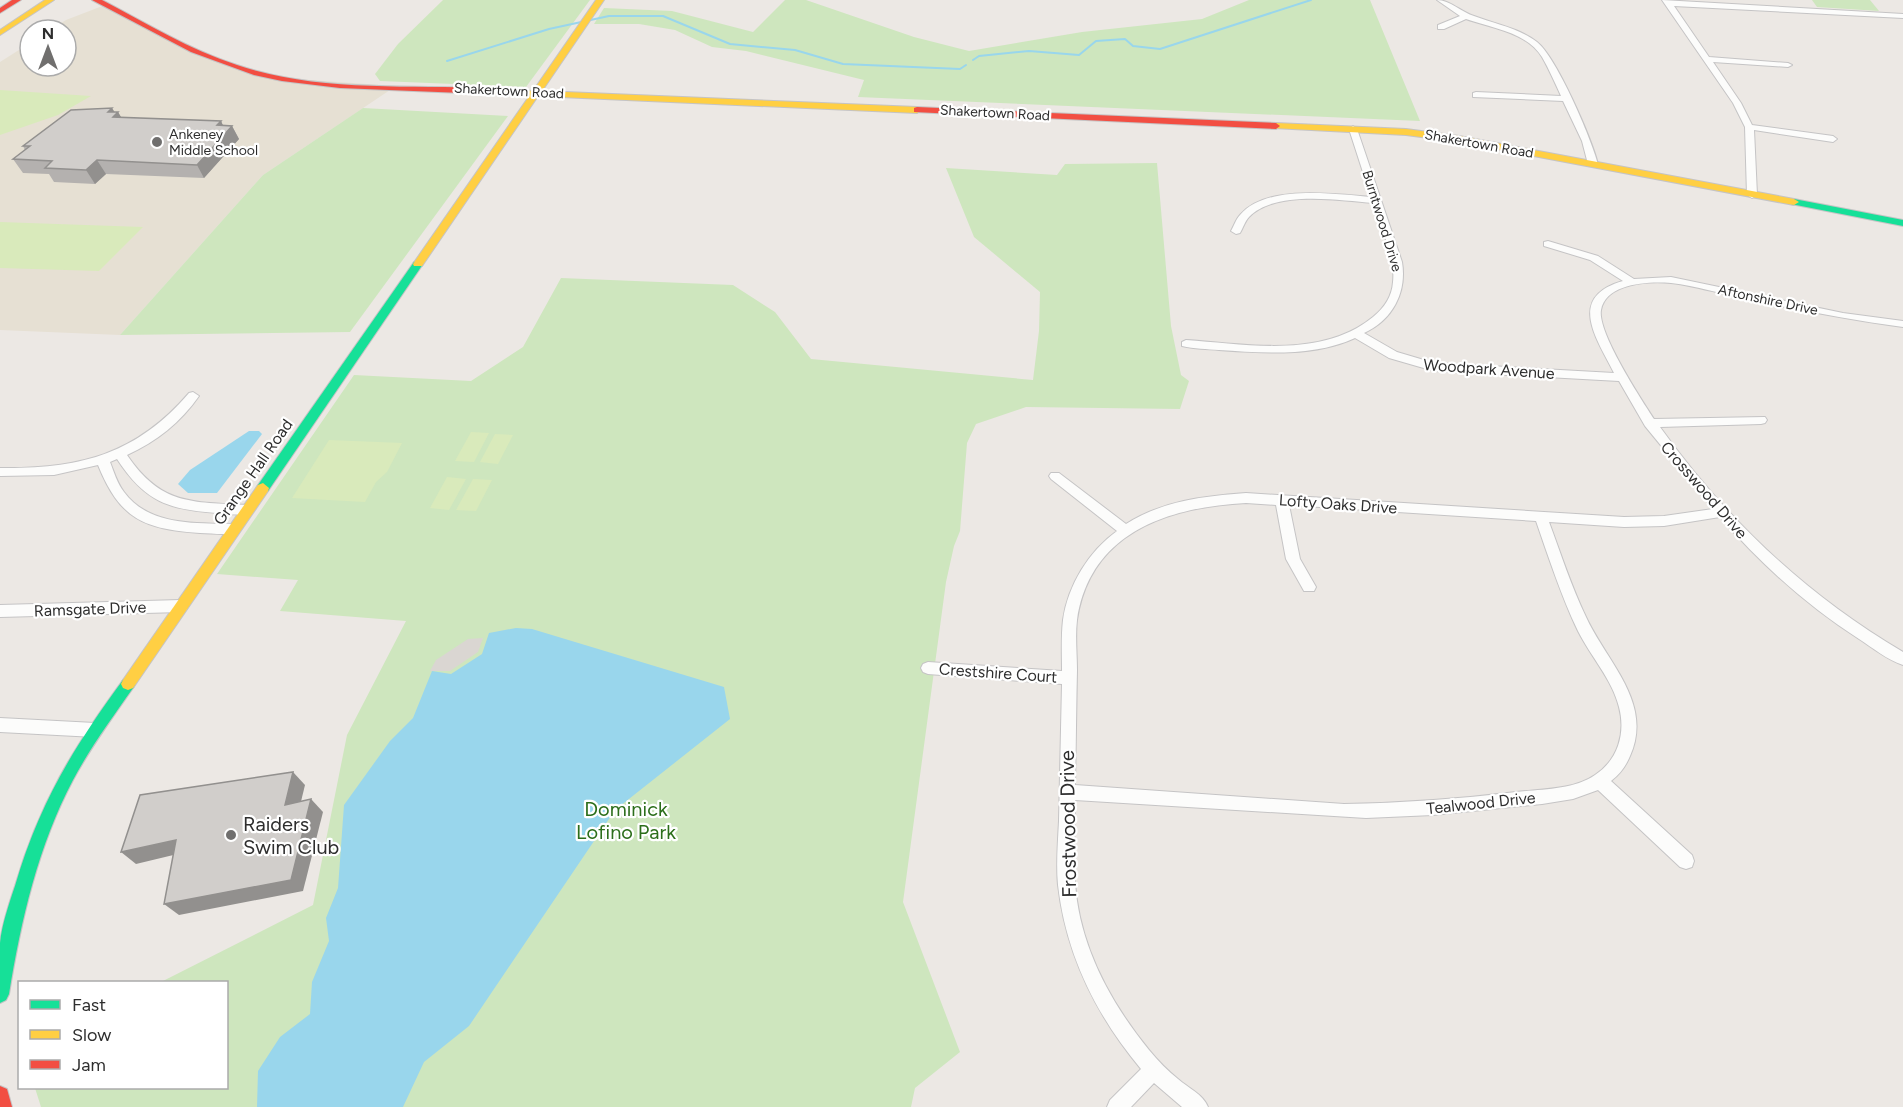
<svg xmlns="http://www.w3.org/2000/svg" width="1903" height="1107" font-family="Figtree,sans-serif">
	<rect width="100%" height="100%" fill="#ece8e4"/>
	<polygon fill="#e6e0d3" points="105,5 220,62 281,78 396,86 263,175 120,335 0,330 0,62 30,43 30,66 66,66 66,30 50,30 66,20"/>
	<g fill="#cee6be">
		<polygon points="443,0 590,0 526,87 380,81 375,74 398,44"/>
		<polygon points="785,0 806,0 914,37 969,51 1082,32 1202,19 1249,0 1370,0 1420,121 858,97 864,80 746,51 712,47 675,30 639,24 594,24 604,8 672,11 753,32"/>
		<polygon points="1812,0 1870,0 1879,11 1817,7"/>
		<polygon points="363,108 508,116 350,332 120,335 263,175"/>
		<polygon points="1157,163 1171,326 1181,375 1189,381 1180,409 1026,407 976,424 967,443 960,531 954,546 946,582 903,902 960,1052 915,1088 911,1107 41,1107 35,1088 226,1088 226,982 161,982 313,905 347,735 406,621 280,611 298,580 217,574 354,375 471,381 523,347 561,278 733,285 775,312 811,359 1033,380 1039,331 1040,292 974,237 946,168 1057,175 1065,164"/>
	</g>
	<g fill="#d9eabb">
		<polygon points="0,90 91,96 58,115 0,135"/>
		<polygon points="0,222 143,227 99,271 0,268"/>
		<polygon points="471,432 489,433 474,462 455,461"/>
		<polygon points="495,434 513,435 498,464 480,462"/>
		<polygon points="329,440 402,443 387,472 376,482 365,502 292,498"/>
		<polygon points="447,477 466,479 449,510 430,508"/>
		<polygon points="473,479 492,480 476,511 456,510"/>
	</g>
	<polygon fill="#dad6d2" points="483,638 478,652 450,671 430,671 436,660 468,639"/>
	<g fill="#99d6ec">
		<polygon points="249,431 259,431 262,434 217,493 188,493 178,484 190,470"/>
		<polygon points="516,628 532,629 724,687 730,719 615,810 469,1026 424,1062 403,1107 257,1107 258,1071 280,1037 310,1014 312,982 329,941 326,918 338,888 344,805 390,741 413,718 432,671 451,674 482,654 489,633"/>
	</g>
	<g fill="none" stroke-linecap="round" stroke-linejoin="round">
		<g stroke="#99d6ec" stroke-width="2">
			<polyline points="973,60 979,56 1029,51 1079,55 1096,41 1125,39 1133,46 1160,49 1311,0"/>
			<polyline points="447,61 549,29 609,16 663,16 730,44 795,50 843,64 960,69 966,65"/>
		</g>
		<defs>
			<g id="street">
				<path d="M1437,0C1450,0 1461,12 1474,16C1495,24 1519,28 1537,42C1557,58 1591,138 1598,164L1596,166L1588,164L1582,141L1563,101L1473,97V93L1476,92L1561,96C1555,83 1549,69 1542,57C1527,32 1491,28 1466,19L1444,29H1438V25L1460,16Z"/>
				<polygon points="1662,0 1903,14 1903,18 1674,6 1709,57 1788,63 1792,65 1788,67 1713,62 1741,103 1752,125 1833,136 1837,139 1833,142 1754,130 1757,195 1752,198 1747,195 1745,127 1733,103"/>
				<path d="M1353,126L1357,129L1402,262C1407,292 1393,320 1364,333L1397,352L1434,363L1614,373C1597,339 1566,297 1623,281L1590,260L1544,246V242L1548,241L1598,256L1634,279L1671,277L1843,313L1903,321V327C1850,320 1799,310 1746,299C1722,294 1696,286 1671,283C1649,281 1606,283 1601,310C1597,332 1641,399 1654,419L1765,417L1767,420L1765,423L1761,424L1660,427C1725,518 1806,595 1903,652V665C1887,660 1873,648 1859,639C1806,605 1761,564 1720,517L1664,526L1624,527L1549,522C1561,554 1571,586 1586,617C1606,661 1654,703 1630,756C1626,766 1620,774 1611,781L1692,855L1694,861L1692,867L1686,869L1680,867L1598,790L1573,799L1542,804L1433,815L1366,818L1075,800C1075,827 1073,855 1075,882C1079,945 1110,1002 1149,1050C1158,1061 1168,1071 1178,1079C1188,1088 1203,1094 1208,1107H1182L1154,1083L1131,1107H1107L1110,1100L1141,1069C1096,1015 1066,955 1058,885C1056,864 1058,841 1059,821C1060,775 1061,729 1062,684L928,674L923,672L921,668L923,664L928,662L1062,671C1062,655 1061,637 1063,620C1068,585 1089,551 1117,531L1051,479L1049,476L1051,473H1059L1126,524C1162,501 1204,496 1246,493L1624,517L1664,516L1713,509L1645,426L1619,381L1434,371L1389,358L1355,338C1314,357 1263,353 1219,350C1207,349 1194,349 1182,346V342L1186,340C1246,344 1322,359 1373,317C1384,308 1392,297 1393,282C1396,256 1380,227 1373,203C1338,200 1275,190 1249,217C1245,221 1243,228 1240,233L1236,234L1231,231C1234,226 1236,219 1240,215C1266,184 1335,194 1371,197L1349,129ZM1246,503L1276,505L1286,559L1304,591H1314L1316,587L1300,559L1289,505L1536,521C1549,558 1561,596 1578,631C1591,657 1612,679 1619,707C1626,733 1618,760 1595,775C1573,790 1542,789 1516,792C1459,799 1402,803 1344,804L1075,785C1076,747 1076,709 1077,670C1077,654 1075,636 1077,620C1090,532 1169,507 1246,503Z"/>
				<path d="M193,392L199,396C181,422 156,442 127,455C161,505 191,502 247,505L252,507L254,510L252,513C242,516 229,514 219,513C169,510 145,502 117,459L110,462C114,472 117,483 124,492C149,526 195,523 233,524L240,529L238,532C226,536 212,533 200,533C143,529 120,519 98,465L54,475L0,476V468C79,469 136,455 189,393Z"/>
				<polygon points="181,600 186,602 188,606 186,610 181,612 0,617 0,605"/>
				<polygon points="0,718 95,723 100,725 103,730 100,735 95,737 0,732"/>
			</g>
			<g id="fast">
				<polygon points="1794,199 1903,220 1903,226 1791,204 1791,200"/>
				<polygon points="418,261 423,264 268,491 258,491 257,488 258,485 414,262"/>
				<path d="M128,678L133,680L135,684L133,688C112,718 90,748 73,780C38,846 21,920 9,994L6,1000L0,1003C0,984 0,963 0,943C2,924 9,904 15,886C39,804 73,748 123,680Z"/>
			</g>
			<g id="slow">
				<polygon points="45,0 54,0 0,35 0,30"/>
				<polygon points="596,0 604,0 542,91 917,107 921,110 917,113 538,96 422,266 414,266 413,264 530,95 487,94 483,91 487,88 533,91"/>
				<polygon points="1276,123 1406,129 1459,136 1794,199 1799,202 1794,205 1459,142 1406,135 1273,128 1273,124"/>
				<polygon points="263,483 269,488 268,491 133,688 128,690 123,688 121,684 123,680 258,485"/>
			</g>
			<g id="jam">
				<polygon points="12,0 21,0 0,13 0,8"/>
				<path d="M92,0H102C146,23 190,50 237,65C316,92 405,85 487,88L491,91L487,94L340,88L282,81L254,75L191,52Z"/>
				<polygon points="917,107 1276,123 1280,126 1276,129 914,112 914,108"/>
				<polygon points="0,1086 7,1089 12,1107 0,1107"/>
			</g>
		</defs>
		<use href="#street" stroke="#c5c4c5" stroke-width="2"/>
		<use href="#fast" stroke="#c5c4c5" stroke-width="2"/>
		<use href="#slow" stroke="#c5c4c5" stroke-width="2"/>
		<use href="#jam" stroke="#c5c4c5" stroke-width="2"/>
		<use href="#street" fill="#fcfcfb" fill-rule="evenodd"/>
		<use href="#fast" fill="#16e098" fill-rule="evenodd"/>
		<use href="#slow" fill="#ffcf43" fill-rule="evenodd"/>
		<use href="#jam" fill="#f24e42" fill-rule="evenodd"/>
	</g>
	<polygon fill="#b4b1af" points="115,112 118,112 121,118 221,121 223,126 232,126 239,139 204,178 106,174 95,184 54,182 49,174 23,173 13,159 25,150 23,146"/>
	<g fill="#92908e">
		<polygon points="112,108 116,114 118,112 126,125 117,124 108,112"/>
		<polygon points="221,121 226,132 232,126 239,139 204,178 197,165 217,125"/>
		<polygon points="97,160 106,174 95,184 86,170"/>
		<polygon points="293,772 305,785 297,818 285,805"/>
		<polygon points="311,799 323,812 303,891 179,915 164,904"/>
		<polygon points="176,840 190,851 136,864 121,852"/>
	</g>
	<g fill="#d1cecb" stroke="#92908e" stroke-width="1.5">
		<polygon points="112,108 108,112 118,112 113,117 221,121 217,125 232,126 197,165 97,160 86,170 45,168 52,161 13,159 30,146 23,146 71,110"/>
		<polygon points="293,772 285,805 311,799 291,880 164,904 176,840 121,852 140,795"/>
	</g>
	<g fill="#706f6e" stroke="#fff" stroke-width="2">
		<circle cx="157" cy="142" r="6"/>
		<circle cx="231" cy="835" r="6"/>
	</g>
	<g text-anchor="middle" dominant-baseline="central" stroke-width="4.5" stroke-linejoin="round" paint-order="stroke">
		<g font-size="14" fill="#2e2e2e" stroke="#fff">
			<text transform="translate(509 91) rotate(3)">Shakertown Road</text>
			<text transform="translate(995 113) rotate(3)">Shakertown Road</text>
			<text transform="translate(1479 144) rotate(10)">Shakertown Road</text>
			<text transform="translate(1382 221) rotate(73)">Burntwood Drive</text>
			<text transform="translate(1768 300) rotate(12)">Aftonshire Drive</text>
		</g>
		<g font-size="14" fill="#2e2e2e" stroke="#fff" text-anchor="start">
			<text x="169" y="134">Ankeney<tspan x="169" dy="16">Middle School</tspan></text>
		</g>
		<g font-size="16" fill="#2e2e2e" stroke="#fff">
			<text transform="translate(1489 369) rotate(4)">Woodpark Avenue</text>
			<text transform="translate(253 472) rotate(-55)">Grange Hall Road</text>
			<text transform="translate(1704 490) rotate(49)">Crosswood Drive</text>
			<text transform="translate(1338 504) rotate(4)">Lofty Oaks Drive</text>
			<text transform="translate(90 609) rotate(-2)">Ramsgate Drive</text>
			<text transform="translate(998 673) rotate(4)">Crestshire Court</text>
			<text transform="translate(1481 803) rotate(-6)">Tealwood Drive</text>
		</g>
		<g font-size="20" fill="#2c6e1b" stroke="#fff">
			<text x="626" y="809">Dominick<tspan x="626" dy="23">Lofino Park</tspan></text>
		</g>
		<g font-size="20" fill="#2e2e2e" stroke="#fff" text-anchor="start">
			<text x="243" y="824">Raiders<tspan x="243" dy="23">Swim Club</tspan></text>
		</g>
		<g font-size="20" fill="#2e2e2e" stroke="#fff">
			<text transform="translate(1068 824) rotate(-91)">Frostwood Drive</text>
		</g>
	</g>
	<rect x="18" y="981" width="210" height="108" fill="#ffffff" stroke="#ababab" stroke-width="1.5"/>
	<rect x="30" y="1000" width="30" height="9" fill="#16e098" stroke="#ababab" stroke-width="1.5"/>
	<text x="72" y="1011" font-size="18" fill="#2e2e2e">Fast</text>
	<rect x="30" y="1030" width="30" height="9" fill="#ffcf43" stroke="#ababab" stroke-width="1.5"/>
	<text x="72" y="1041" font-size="18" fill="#2e2e2e">Slow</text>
	<rect x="30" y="1060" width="30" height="9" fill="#f24e42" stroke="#ababab" stroke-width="1.5"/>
	<text x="72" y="1071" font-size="18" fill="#2e2e2e">Jam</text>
	<g transform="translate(48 48)"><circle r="28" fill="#ffffff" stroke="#ababab" stroke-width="1.5"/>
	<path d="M0-4.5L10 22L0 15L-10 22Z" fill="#706f6e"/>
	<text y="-9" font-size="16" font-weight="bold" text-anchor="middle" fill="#2e2e2e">N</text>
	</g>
</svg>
